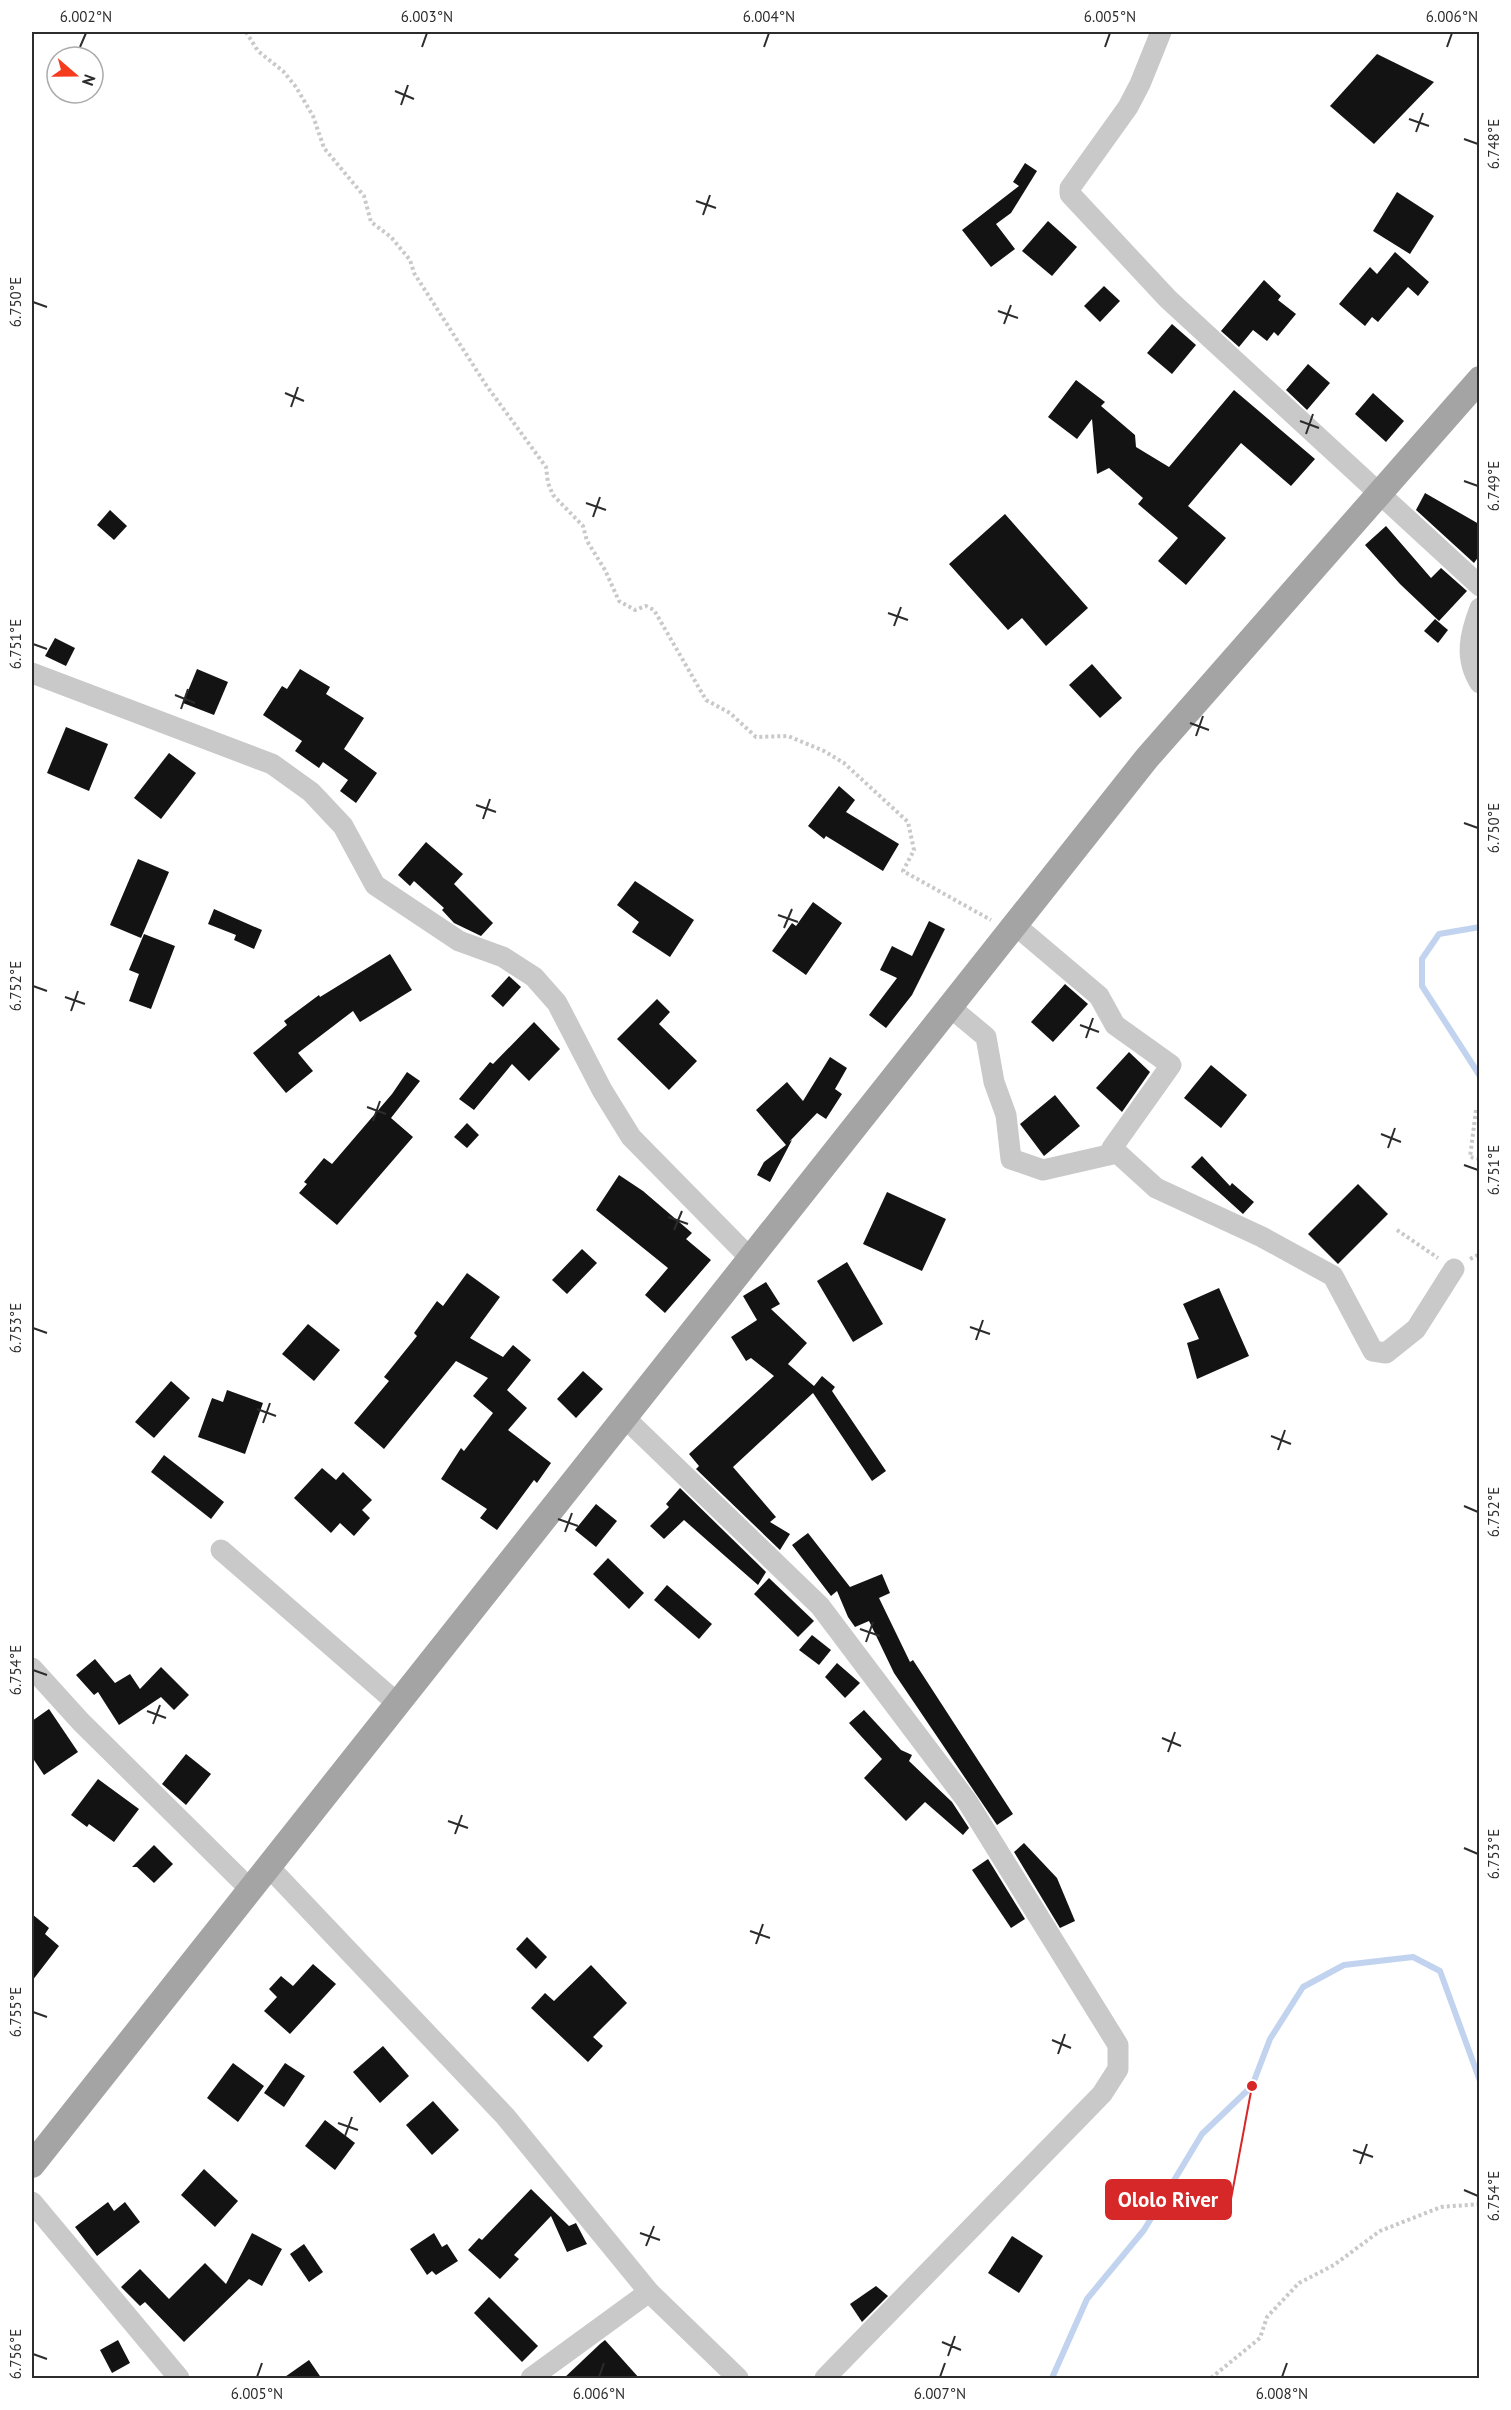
<svg xmlns="http://www.w3.org/2000/svg" width="1511" height="2410" font-family="'PT Sans',sans-serif">
	<rect width="100%" height="100%" fill="#fff"/>
	<g fill="none" stroke-linecap="round" stroke-linejoin="round">
		<g stroke="#c1d3ee" stroke-width="6">
			<polyline points="1480,927 1439,934 1422,959 1422,986 1480,1076"/>
			<polyline points="1052,2378 1087,2299 1144,2230 1202,2134 1252,2086 1270,2039 1303,1987 1344,1965 1413,1957 1440,1971 1480,2081"/>
		</g>
	</g>
	<g fill="#131313">
		<polygon points="1377,54 1434,82 1374,144 1330,106"/>
		<polygon points="1025,163 1037,171 1011,213 996,224 1015,249 991,267 962,230 1019,186 1013,182"/>
		<polygon points="1397,192 1434,216 1410,254 1373,231"/>
		<polygon points="1048,221 1077,247 1052,276 1022,251"/>
		<polygon points="1395,252 1429,282 1418,296 1408,287 1378,322 1372,317 1365,326 1339,304 1370,267 1377,274"/>
		<polygon points="1264,280 1281,296 1278,300 1296,314 1278,336 1274,332 1267,341 1253,330 1239,347 1221,331"/>
		<polygon points="1104,286 1120,301 1100,322 1084,306"/>
		<polygon points="1172,324 1196,345 1172,374 1147,353"/>
		<polygon points="1308,364 1330,383 1307,410 1286,390"/>
		<polygon points="1076,380 1105,402 1101,406 1135,435 1136,447 1169,467 1234,390 1315,459 1291,486 1241,443 1188,506 1226,538 1186,585 1158,561 1178,538 1138,504 1143,498 1109,468 1097,474 1092,419 1077,439 1048,417"/>
		<polygon points="1373,393 1404,421 1386,442 1355,414"/>
		<polygon points="1425,493 1479,524 1479,556 1474,563 1416,510"/>
		<polygon points="110,510 127,526 114,540 97,525"/>
		<polygon points="1005,514 1088,608 1046,646 1022,618 1008,630 949,564"/>
		<polygon points="1386,526 1431,578 1441,568 1467,591 1439,621 1400,584 1365,545"/>
		<polygon points="1435,619 1448,630 1438,643 1424,631"/>
		<polygon points="55,638 75,648 66,666 45,656"/>
		<polygon points="1092,664 1122,698 1100,718 1069,685"/>
		<polygon points="197,669 228,682 214,715 183,703"/>
		<polygon points="300,669 330,687 326,694 364,718 344,749 377,773 356,803 340,791 348,780 323,762 319,768 295,751 302,741 263,715 282,686 287,689"/>
		<polygon points="66,727 108,744 89,791 47,773"/>
		<polygon points="169,753 196,773 161,819 134,798"/>
		<polygon points="839,786 855,800 846,812 899,844 883,871 826,836 824,839 808,826"/>
		<polygon points="426,842 463,874 454,884 493,923 481,936 454,923 442,910 444,908 414,881 410,886 398,875"/>
		<polygon points="138,859 169,872 141,938 110,925"/>
		<polygon points="635,881 694,920 670,957 632,932 639,922 617,905"/>
		<polygon points="813,902 842,923 806,975 772,951 792,923 796,926"/>
		<polygon points="214,909 262,930 254,949 234,940 236,935 208,924"/>
		<polygon points="929,921 945,929 912,995 886,1028 869,1015 897,978 880,970 892,946 912,956"/>
		<polygon points="144,934 175,946 151,1009 129,1001 139,974 129,970"/>
		<polygon points="390,954 412,990 360,1022 353,1011 298,1053 313,1071 286,1093 253,1053 287,1025 284,1021 319,995 320,997"/>
		<polygon points="509,976 521,987 503,1007 491,996"/>
		<polygon points="1065,984 1088,1004 1053,1042 1031,1022"/>
		<polygon points="657,999 670,1012 659,1024 697,1061 669,1090 617,1039"/>
		<polygon points="534,1022 560,1049 529,1081 512,1064 474,1110 459,1099 490,1062 493,1064"/>
		<polygon points="1129,1052 1150,1072 1122,1112 1096,1088"/>
		<polygon points="830,1057 847,1068 835,1089 842,1094 826,1119 817,1113 789,1142 792,1140 770,1182 757,1175 764,1162 786,1145 756,1110 787,1082 803,1101"/>
		<polygon points="1211,1065 1247,1095 1221,1128 1184,1098"/>
		<polygon points="407,1072 420,1081 391,1118 413,1137 337,1225 299,1193 307,1184 304,1182 324,1158 332,1164 392,1094"/>
		<polygon points="1055,1095 1080,1126 1044,1156 1020,1124"/>
		<polygon points="467,1123 479,1135 467,1148 454,1137"/>
		<polygon points="1202,1156 1230,1186 1232,1183 1254,1202 1243,1214 1191,1167"/>
		<polygon points="619,1175 643,1191 692,1233 686,1239 711,1260 665,1313 645,1295 668,1268 596,1210"/>
		<polygon points="1358,1184 1388,1214 1338,1264 1308,1234"/>
		<polygon points="887,1192 946,1219 922,1271 863,1244"/>
		<polygon points="582,1249 597,1263 567,1294 552,1280"/>
		<polygon points="847,1262 883,1324 853,1342 817,1281"/>
		<polygon points="467,1273 500,1297 470,1338 503,1357 513,1345 531,1360 507,1390 527,1408 508,1430 551,1463 537,1483 534,1480 497,1530 480,1518 487,1509 441,1479 461,1448 464,1451 493,1413 473,1396 488,1378 456,1361 384,1449 354,1423 389,1381 384,1377 417,1336 414,1333 437,1301 443,1306"/>
		<polygon points="766,1282 780,1304 771,1309 807,1343 788,1364 814,1386 822,1376 835,1387 832,1391 886,1471 872,1481 813,1393 733,1467 776,1517 770,1522 790,1534 780,1550 696,1469 699,1466 689,1454 774,1376 751,1358 746,1361 731,1337 757,1320 743,1296"/>
		<polygon points="1219,1288 1249,1356 1197,1379 1187,1343 1199,1339 1183,1304"/>
		<polygon points="308,1324 340,1350 314,1381 282,1354"/>
		<polygon points="583,1371 603,1389 576,1418 557,1399"/>
		<polygon points="171,1381 190,1398 154,1438 135,1422"/>
		<polygon points="227,1390 263,1403 245,1454 198,1437 212,1398 223,1402"/>
		<polygon points="164,1455 224,1502 211,1519 151,1472"/>
		<polygon points="322,1468 336,1480 343,1472 372,1500 362,1510 370,1518 354,1536 340,1523 331,1533 294,1498"/>
		<polygon points="680,1488 766,1572 758,1585 684,1520 664,1539 650,1526 669,1507 666,1504"/>
		<polygon points="596,1504 617,1521 596,1547 575,1530"/>
		<polygon points="808,1533 850,1587 882,1574 890,1593 879,1598 910,1662 913,1660 1013,1814 997,1825 894,1673 869,1621 855,1627 848,1617 837,1591 831,1596 792,1545"/>
		<polygon points="608,1558 644,1593 629,1609 593,1574"/>
		<polygon points="769,1578 814,1621 798,1637 754,1594"/>
		<polygon points="667,1585 712,1624 699,1639 654,1600"/>
		<polygon points="812,1635 831,1650 819,1665 799,1650"/>
		<polygon points="95,1659 115,1683 130,1674 140,1689 161,1667 189,1695 174,1710 161,1697 119,1725 98,1692 94,1695 76,1675"/>
		<polygon points="837,1663 860,1683 845,1698 825,1677"/>
		<polygon points="49,1709 78,1752 44,1775 32,1757 32,1721"/>
		<polygon points="864,1710 901,1750 912,1755 909,1761 952,1802 969,1828 963,1835 925,1802 906,1821 864,1778 882,1759 849,1723"/>
		<polygon points="186,1754 211,1774 186,1805 162,1784"/>
		<polygon points="98,1779 139,1809 114,1842 89,1824 87,1827 71,1815"/>
		<polygon points="1024,1843 1057,1878 1075,1921 1060,1928 1014,1852"/>
		<polygon points="154,1845 173,1864 154,1883 137,1867 132,1867"/>
		<polygon points="988,1859 1025,1919 1011,1928 972,1870"/>
		<polygon points="32,1914 49,1928 45,1934 59,1946 32,1981"/>
		<polygon points="527,1937 547,1957 536,1969 516,1949"/>
		<polygon points="313,1964 336,1984 290,2034 264,2011 277,1997 269,1989 281,1976 293,1986"/>
		<polygon points="591,1965 627,2003 593,2037 603,2046 588,2062 531,2008 545,1993 554,2001"/>
		<polygon points="383,2046 409,2076 380,2103 353,2072"/>
		<polygon points="233,2063 264,2086 238,2122 207,2098"/>
		<polygon points="285,2063 305,2076 284,2107 264,2093"/>
		<polygon points="433,2101 459,2130 432,2155 406,2125"/>
		<polygon points="325,2120 355,2143 335,2170 305,2146"/>
		<polygon points="204,2169 238,2201 215,2227 181,2195"/>
		<polygon points="531,2189 569,2226 576,2223 587,2244 567,2252 551,2216 514,2255 519,2259 500,2279 468,2250 479,2238 482,2240"/>
		<polygon points="108,2202 114,2211 125,2202 140,2222 97,2256 75,2227"/>
		<polygon points="252,2233 282,2249 262,2286 249,2279 184,2342 145,2302 140,2306 121,2287 140,2269 169,2299 205,2263 226,2284"/>
		<polygon points="434,2233 442,2247 447,2244 458,2261 436,2275 432,2271 427,2275 410,2249"/>
		<polygon points="1012,2236 1043,2256 1019,2293 988,2273"/>
		<polygon points="304,2244 323,2272 309,2282 290,2254"/>
		<polygon points="876,2286 888,2296 862,2322 850,2304"/>
		<polygon points="489,2297 538,2346 522,2362 474,2313"/>
		<polygon points="118,2340 130,2363 112,2373 100,2350"/>
		<polygon points="605,2340 640,2379 563,2379 600,2344"/>
		<polygon points="309,2360 322,2379 282,2379"/>
	</g>
	<g fill="none" stroke-linecap="round" stroke-linejoin="round">
		<g stroke="#c9c9c9" stroke-width="4" stroke-dasharray="3 3" stroke-linecap="butt">
			<polyline points="246,32 258,51 283,71 296,87 313,116 324,148 364,196 371,222 391,237 410,260 414,273 486,385 546,467 548,483 553,495 583,526 587,541 605,570 619,601 635,610 646,606 654,610 706,700 730,713 756,737 788,736 824,751 844,763 908,822 914,850 903,871 991,920"/>
			<polyline points="1476,1110 1470,1157 1480,1159"/>
			<polyline points="1397,1230 1438,1258"/>
			<polyline points="1470,1259 1480,1254"/>
			<polyline points="1211,2378 1260,2338 1267,2317 1299,2283 1334,2265 1380,2231 1441,2207 1480,2204"/>
		</g>
		<g stroke="#c9c9c9" stroke-width="21">
			<polyline points="1161,32 1140,84 1128,107 1070,188 1070,194 1168,299 1480,586"/>
			<path d="M1480,608C1470,634 1464,658 1480,683"/>
			<polyline points="32,673 272,764 311,792 343,826 375,885 459,941 503,957 534,977 557,1003 602,1090 631,1137 750,1258"/>
			<polyline points="1015,925 1099,996 1115,1025 1171,1065 1112,1148 1156,1188 1262,1237 1333,1276 1373,1351 1386,1353 1416,1329 1454,1269"/>
			<polyline points="950,1007 986,1037 994,1082 1006,1115 1011,1159 1043,1170 1117,1153"/>
			<polyline points="624,1417 820,1606 967,1801 1118,2045 1118,2069 1102,2094 825,2378"/>
			<polyline points="221,1550 397,1703"/>
			<polyline points="32,1668 81,1722 250,1889"/>
			<polyline points="268,1866 505,2116 649,2292 738,2378"/>
			<polyline points="32,2202 179,2378"/>
			<polyline points="531,2378 649,2292"/>
		</g>
		<polyline stroke="#a4a4a4" stroke-width="26" points="32,2165 1147,758 1480,379"/>
	</g>
	<path fill="none" stroke="#2c2c2c" stroke-width="2" d="M80,47L86,33M422,47L427,33M764,47L769,33M1105,47L1110,33M1447,47L1452,33M395,91L414,99M401,105L408,85M1409,119L1429,126M1416,132L1423,113M1464,139L1478,144M696,201L716,208M703,215L710,195M33,302L47,307M998,311L1018,318M1004,324L1011,305M285,393L304,401M291,407L298,387M1300,421L1319,428M1306,434L1313,414M1464,481L1478,486M586,503L606,510M593,517L600,497M888,613L908,620M894,626L901,607M33,644L47,649M175,695L195,703M181,709L188,689M1190,723L1209,730M1196,736L1203,716M476,805L496,812M483,819L490,799M1464,823L1478,828M778,915L798,922M784,928L792,909M33,986L47,991M65,997L85,1004M71,1011L78,991M1080,1025L1099,1032M1086,1038L1093,1018M367,1107L386,1114M373,1121L380,1101M1381,1134L1401,1142M1388,1148L1395,1128M1464,1165L1478,1170M668,1217L688,1224M674,1230L682,1211M970,1327L990,1334M33,1328L47,1333M976,1340L983,1320M257,1409L276,1416M263,1423L270,1403M1271,1436L1291,1444M1278,1450L1285,1430M1464,1506L1478,1512M558,1519L578,1526M565,1532L572,1513M860,1629L880,1636M866,1642L873,1622M33,1670L47,1675M147,1711L166,1718M153,1724L160,1705M1162,1738L1181,1746M1168,1752L1175,1732M448,1821L468,1828M455,1834L462,1815M1464,1848L1478,1854M750,1931L770,1938M756,1944L763,1924M33,2012L47,2017M1052,2040L1071,2048M1058,2054L1065,2034M338,2123L358,2130M345,2136L352,2117M1353,2150L1373,2157M1360,2164L1367,2144M1464,2190L1478,2196M640,2233L660,2240M646,2246L654,2226M942,2342L961,2350M33,2354L47,2359M948,2356L955,2336M257,2377L262,2363M599,2377L604,2363M940,2377L945,2363M1282,2377L1287,2363"/>
	<path fill="none" stroke="#d62828" stroke-width="2" d="M1252 2086L1231 2199"/>
	<circle fill="#d62828" stroke="#fff" stroke-width="2" cx="1252" cy="2086" r="6"/>
	<rect fill="#d62828" stroke="#d62828" stroke-width="2" x="1106" y="2180" width="125" height="39" rx="6"/>
	<g font-size="21" text-anchor="middle" font-weight="bold" fill="#fff">
		<text x="1168" y="2207">Ololo River</text>
	</g>
	<rect width="1511" height="2410" fill="none" stroke="#ffffff" stroke-width="66"/>
	<g transform="translate(75 75) rotate(110)"><circle r="28" fill="#ffffff" stroke="#ababab" stroke-width="1.5"/>
	<path d="M0-4.5L10 22L0 15L-10 22Z" fill="#f53b1c"/>
	<text y="-9" font-size="16" font-weight="bold" text-anchor="middle" fill="#2c2c2c">N</text>
	</g>
	<rect x="33" y="33" width="1445" height="2344" fill="none" stroke="#2c2c2c" stroke-width="2"/>
	<g font-size="15" text-anchor="middle" fill="#2c2c2c">
		<text x="86" y="22">6.002°N</text>
		<text x="427" y="22">6.003°N</text>
		<text x="769" y="22">6.004°N</text>
		<text x="1110" y="22">6.005°N</text>
		<text x="1452" y="22">6.006°N</text>
		<text transform="translate(1494 144) rotate(-90)" y="5">6.748°E</text>
		<text transform="translate(16 302) rotate(-90)" y="5">6.750°E</text>
		<text transform="translate(1494 486) rotate(-90)" y="5">6.749°E</text>
		<text transform="translate(16 644) rotate(-90)" y="5">6.751°E</text>
		<text transform="translate(1494 828) rotate(-90)" y="5">6.750°E</text>
		<text transform="translate(16 986) rotate(-90)" y="5">6.752°E</text>
		<text transform="translate(1494 1170) rotate(-90)" y="5">6.751°E</text>
		<text transform="translate(16 1328) rotate(-90)" y="5">6.753°E</text>
		<text transform="translate(1494 1512) rotate(-90)" y="5">6.752°E</text>
		<text transform="translate(16 1670) rotate(-90)" y="5">6.754°E</text>
		<text transform="translate(1494 1854) rotate(-90)" y="5">6.753°E</text>
		<text transform="translate(16 2012) rotate(-90)" y="5">6.755°E</text>
		<text transform="translate(1494 2196) rotate(-90)" y="5">6.754°E</text>
		<text transform="translate(16 2354) rotate(-90)" y="5">6.756°E</text>
		<text x="257" y="2399">6.005°N</text>
		<text x="599" y="2399">6.006°N</text>
		<text x="940" y="2399">6.007°N</text>
		<text x="1282" y="2399">6.008°N</text>
	</g>
</svg>
